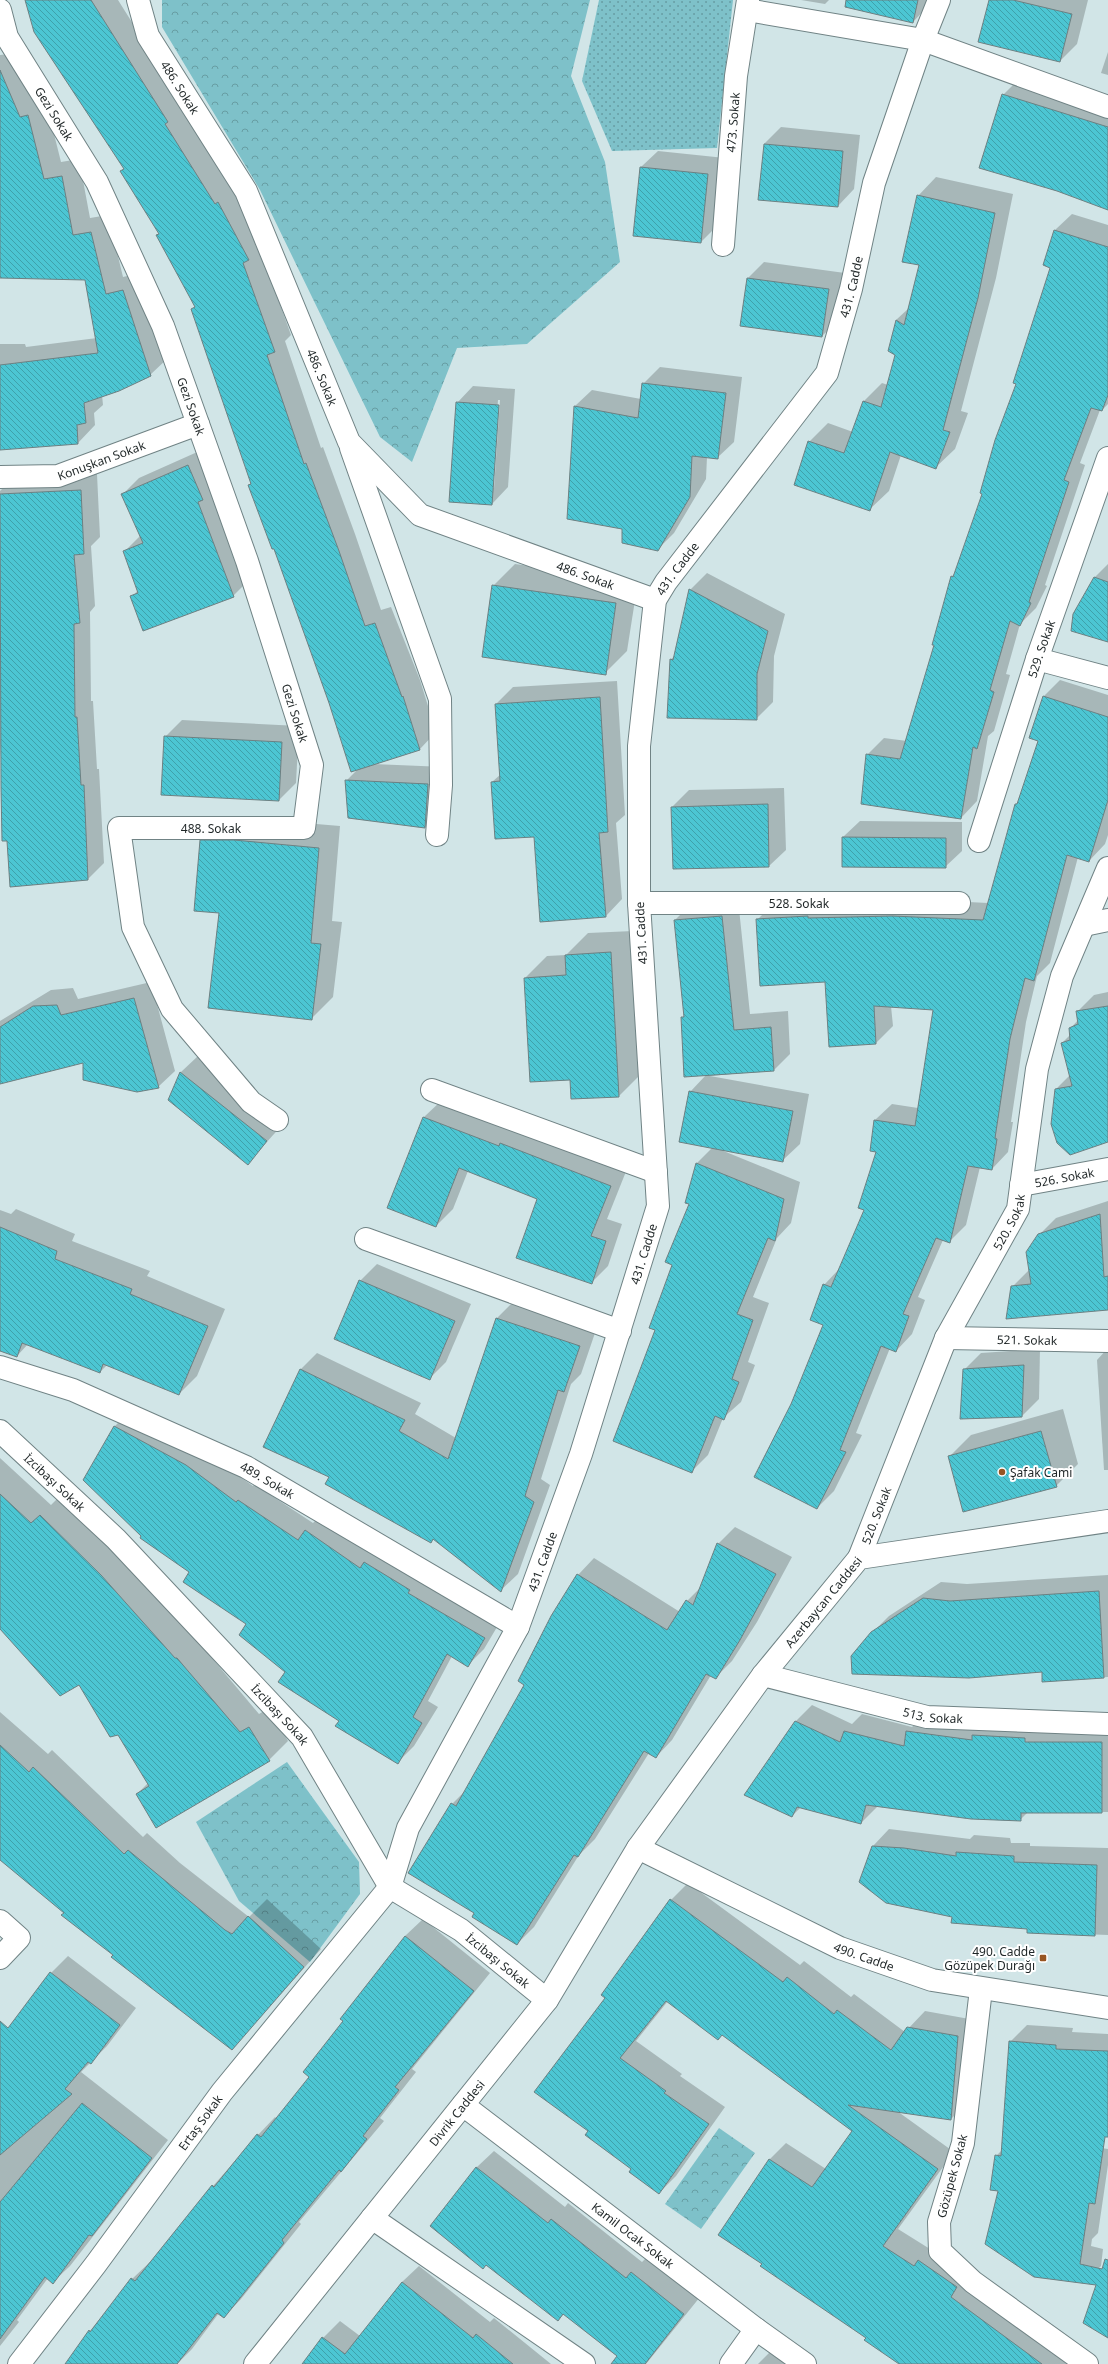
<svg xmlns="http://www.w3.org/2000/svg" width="1108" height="2364" font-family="'Noto Sans',sans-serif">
	<defs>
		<pattern id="grass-dots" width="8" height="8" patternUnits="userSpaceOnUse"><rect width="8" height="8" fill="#7ec1c9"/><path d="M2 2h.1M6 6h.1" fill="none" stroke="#679da3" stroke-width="1.8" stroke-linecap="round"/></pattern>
		<pattern id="forest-crowns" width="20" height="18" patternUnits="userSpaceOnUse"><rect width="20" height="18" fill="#7ec1c9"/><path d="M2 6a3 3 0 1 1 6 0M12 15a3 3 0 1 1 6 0" fill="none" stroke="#679da3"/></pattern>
		<pattern id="building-back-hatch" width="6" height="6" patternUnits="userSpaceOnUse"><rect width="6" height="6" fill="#4cc6d3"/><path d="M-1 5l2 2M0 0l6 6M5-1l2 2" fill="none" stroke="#3fa1ab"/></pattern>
	</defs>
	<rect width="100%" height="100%" fill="#d1e5e7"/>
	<polygon fill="url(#grass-dots)" points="599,0 733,0 717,148 612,151 582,81"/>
	<g fill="url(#forest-crowns)">
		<polygon points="162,0 590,0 571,76 605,162 620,262 527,344 457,348 412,462 380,437 260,190 162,27"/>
		<polygon points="287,1762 359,1862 360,1894 310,1962 239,1901 196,1822"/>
		<polygon points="719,2128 755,2153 701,2229 665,2204"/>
	</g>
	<g fill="#0003" fill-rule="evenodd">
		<polygon points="26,0 118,0 235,186 260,248 291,335 285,341 321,448 323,447 355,534 381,610 391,607 420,680 436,732 420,749 373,764 445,767 441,810 425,827 346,781 358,769 330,703 275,547 249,485 252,482 192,309 195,306 157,236 160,233 122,171 125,168"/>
		<polygon points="801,0 829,0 825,4"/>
		<polygon points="860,0 931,0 929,5 913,22"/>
		<polygon points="990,0 1088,0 1077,44 1060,61"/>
		<polygon points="1108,52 1108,75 1101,73"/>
		<polygon points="18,53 45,98 61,162 79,159 90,218 108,215 123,277 140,273 168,358 150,375 102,395 103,405 94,413 95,425 78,443 0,449 0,344 25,344 26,347 97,338 86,279 0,277 0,55"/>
		<polygon points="1020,78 1108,106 1108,208 1003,95"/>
		<polygon points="781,127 860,135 854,189 838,206 764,144"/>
		<polygon points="658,151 725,158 717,226 701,242 641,167"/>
		<polygon points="936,177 1013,194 996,278 961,411 968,413 955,449 936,467 901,455 889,491 870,509 809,442 828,423 853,432 863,402 882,383 888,385 896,354 889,351 896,320 909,308 921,265 918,196"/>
		<polygon points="1072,214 1108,225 1108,404 1102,410 1100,410 1080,463 1085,465 1045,585 1047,586 1036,608 1020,624 1006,674 1010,675 994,731 988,736 977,801 961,818 867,755 884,738 907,741 935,645 933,644 952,576 956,572 984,493 1051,267 1044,265 1055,230"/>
		<polygon points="764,262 845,273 839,320 822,336 748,278"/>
		<polygon points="660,367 742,377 734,442 717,458 707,457 706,479 674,533 657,550 623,528 575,406 592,390 641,399 643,384"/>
		<path d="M473,386L515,389L508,487L492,504L457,403ZM498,400H500L494,488H492Z"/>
		<polygon points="204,449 250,579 233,596 132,597 138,590 124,552 141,535 123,494 139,478"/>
		<polygon points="97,474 100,537 91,546 95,606 90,612 91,701 93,701 97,769 99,769 104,863 88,879 3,787 0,744 0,491 12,479"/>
		<polygon points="515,564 638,581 627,651 605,673 493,586"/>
		<polygon points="1108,564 1108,641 1074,615 1095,577"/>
		<polygon points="707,573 785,614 774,656 773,702 756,719 668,717 671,659 675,656 690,590"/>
		<polygon points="1060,680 1108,695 1108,835 1105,844 1089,861 1078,857 1050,963 1037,976 1026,1022 1011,1122 1013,1122 1008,1152 992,1169 980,1167 966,1225 949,1242 943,1240 918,1297 925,1300 912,1334 896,1351 890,1348 856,1433 862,1435 834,1491 817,1508 792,1405 824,1324 824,1285 840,1268 866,1210 877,1151 875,1120 892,1104 918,1108 934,1009 891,1006 893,1026 876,1043 829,1046 826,981 757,920 774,903 909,899 988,903 1016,804 1020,801 1040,740 1044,696"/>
		<polygon points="617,681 625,815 616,823 622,899 606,916 492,782 501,774 496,704 513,687"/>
		<polygon points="182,720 299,726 296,783 279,800 165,737"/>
		<polygon points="784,788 786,850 769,866 672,807 689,790"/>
		<polygon points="223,819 257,819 340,826 332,921 342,922 333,997 311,1019 221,912 201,841"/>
		<polygon points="860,821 962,822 962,851 945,867 843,837"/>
		<polygon points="738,899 750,1014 788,1011 790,1054 774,1070 710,1076 809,1094 800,1144 783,1160 721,1150 800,1182 791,1223 777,1238 753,1297 769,1303 748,1362 755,1365 741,1402 723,1418 708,1455 691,1472 656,1330 690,1204 697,1163 713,1147 690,1092 706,1075 682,1018 685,1015 675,920 692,903"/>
		<polygon points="633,931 641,1074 619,1096 572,1098 571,1079 525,978 547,956 566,955 588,933"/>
		<polygon points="151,982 175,1071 158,1087 84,1062 0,1083 0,1021 51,990 73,988 78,999"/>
		<polygon points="1108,992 1108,1141 1056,1089 1070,1075 1062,1043 1070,1035 1070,1029 1078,1020 1077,1012 1094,995"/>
		<polygon points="198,1056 283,1124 248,1163 169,1100 181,1072"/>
		<polygon points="441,1101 627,1169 607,1219 622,1224 608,1266 591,1283 538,1199 468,1171 453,1209 436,1226 389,1208 424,1117"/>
		<polygon points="1108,1201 1108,1309 1012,1287 1029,1270 1039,1235 1056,1218"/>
		<polygon points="16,1209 75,1234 72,1241 150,1271 147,1276 225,1309 197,1376 179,1394 107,1365 100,1372 28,1344 17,1356 0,1350 0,1210 11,1214"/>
		<polygon points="377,1264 471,1304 446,1362 429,1379 360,1281"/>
		<polygon points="514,1301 596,1330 581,1374 571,1384 541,1479 550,1485 518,1574 501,1590 434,1539 431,1542 330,1477 300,1370 317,1353 421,1403 415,1414 456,1438 497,1318"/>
		<polygon points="1108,1348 1108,1470 1104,1470 1097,1360"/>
		<polygon points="1040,1349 1039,1399 1022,1416 964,1370 981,1353"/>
		<polygon points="1063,1409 1078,1464 1056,1486 949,1457 971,1435"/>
		<polygon points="131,1410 202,1450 253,1486 254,1484 313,1523 321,1515 500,1622 484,1649 468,1665 452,1656 428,1701 438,1707 414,1746 398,1762 340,1720 286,1672 247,1624 190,1572 143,1536 84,1480 115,1426"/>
		<polygon points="0,1458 51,1505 59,1497 120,1556 196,1639 259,1714 269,1708 288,1741 269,1760 137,1794 148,1783 119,1733 80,1684 0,1627"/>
		<polygon points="735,1527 792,1557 757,1622 732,1661 715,1678 711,1675 672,1740 656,1757 649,1753 595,1839 579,1855 534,1927 517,1944 475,1913 452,1804 466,1790 525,1684 578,1575 594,1558 680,1612 687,1601 701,1587 718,1544"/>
		<polygon points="1108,1575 1108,1677 1043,1681 1043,1671 872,1633 889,1616 941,1582 967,1584"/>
		<polygon points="812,1705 852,1724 862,1714 912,1727 924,1715 1108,1726 1108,1812 1028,1812 1020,1820 878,1806 861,1823 801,1807 792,1816 795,1722"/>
		<polygon points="0,1712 48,1754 52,1750 143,1837 147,1833 180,1863 249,1917 267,1899 321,1949 232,2049 115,1955 0,1857"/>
		<polygon points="889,1829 970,1839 974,1835 1010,1838 1011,1843 1030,1843 1030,1846 1108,1848 1108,1935 1028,1932 1028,1928 953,1916 873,1846"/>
		<polygon points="688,1883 800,1965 804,1961 851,1997 854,1994 905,2032 925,2011 975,2020 967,2103 951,2119 897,2111 954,2152 898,2229 930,2249 1079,2364 901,2364 867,2338 762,2266 764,2263 770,2159 786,2143 826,2169 854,2131 722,2034 668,2001 636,2041 682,2074 680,2076 725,2107 676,2176 659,2193 589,2131 606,1998 603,1995 671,1900"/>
		<polygon points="423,1919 490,1973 412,2069 416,2072 380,2118 384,2121 299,2222 301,2224 241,2299 224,2317 219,2313 192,2349 177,2364 66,2364 90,2331 132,2279 150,2262 151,2263 213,2186 258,2135 275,2117 277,2119 311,2077 344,2021 405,1936"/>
		<polygon points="68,1956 136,2008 107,2046 81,2072 168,2140 70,2266 53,2282 48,2278 17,2320 19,2322 0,2346 0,2039 51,1973"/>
		<polygon points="1027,2025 1073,2028 1072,2032 1108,2034 1108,2126 1034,2138 1108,2149 1108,2165 1098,2233 1092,2239 1091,2246 1103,2249 1101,2266 1084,2282 999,2190 996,2156 1002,2150 1010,2042"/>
		<polygon points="494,2151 565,2207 568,2203 642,2262 648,2256 700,2297 646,2364 627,2364 564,2314 558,2320 487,2264 431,2226 477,2167"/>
		<polygon points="419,2266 490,2322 494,2318 551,2364 304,2364 323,2338 340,2321 360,2336 402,2282"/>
		<polygon points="773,2349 794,2364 758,2364"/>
	</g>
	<g fill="url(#building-back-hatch)" stroke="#6d8082">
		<polygon points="25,0 91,0 168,122 165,124 215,204 218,202 249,260 243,263 275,352 267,355 304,464 306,463 339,551 365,626 375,623 402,697 403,696 420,750 351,772 329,703 274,549 272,549 248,485 251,484 191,309 195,307 156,235 159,234 120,171 124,169 34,32"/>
		<polygon points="846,0 918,0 913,23 845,7"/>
		<polygon points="989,0 1013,0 1072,14 1060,62 978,42"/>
		<polygon points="0,70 20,117 28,115 44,179 62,176 73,235 91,232 106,294 123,290 151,376 119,391 84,403 86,423 77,425 78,444 0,450 0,365 98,353 85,280 0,278"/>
		<polygon points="1002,94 1108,127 1108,210 1057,191 979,168"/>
		<polygon points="764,144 843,151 838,207 758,200"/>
		<polygon points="640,167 708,174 701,243 633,236"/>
		<polygon points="917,195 995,213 978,298 943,430 950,432 936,469 890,452 870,511 794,485 808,441 844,453 863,401 881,407 895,355 888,351 896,320 904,325 919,265 902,262"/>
		<polygon points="1054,230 1108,247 1108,395 1102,411 1091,408 1064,480 1069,482 1029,602 1031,603 1020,626 1010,621 990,690 994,692 977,749 973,747 961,819 861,804 866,754 900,759 934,645 932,645 951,576 953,577 982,494 980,493 995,440 1016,384 1013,383 1050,268 1043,265"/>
		<polygon points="747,278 829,289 822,337 740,326"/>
		<polygon points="642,383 726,393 718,459 692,456 690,497 658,551 622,543 622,529 567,519 574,406 638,418"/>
		<polygon points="456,402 499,405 492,505 449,502"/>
		<polygon points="188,465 203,500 198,502 234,597 143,631 130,596 138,593 123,551 143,543 121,494"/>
		<polygon points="81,490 84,554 74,555 80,623 74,624 75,717 77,717 81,785 84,785 88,880 10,887 7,841 2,841 1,787 0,494"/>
		<polygon points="1094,577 1108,582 1108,642 1071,631 1073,614"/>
		<polygon points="492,585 616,603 606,675 482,657"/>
		<polygon points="689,589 768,631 757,674 757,720 667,718 670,659 673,660"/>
		<polygon points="1043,696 1108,717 1108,800 1089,862 1067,855 1034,981 1025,978 1010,1039 995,1138 997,1139 992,1170 968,1166 950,1243 936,1238 903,1314 909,1316 896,1352 881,1346 840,1450 846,1452 817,1509 754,1477 791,1404 823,1325 810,1320 823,1284 831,1287 864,1210 858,1208 876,1152 870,1151 874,1120 915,1126 933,1010 874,1006 876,1044 829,1047 825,982 760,986 756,919 808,916 808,918 892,916 983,920 1015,804 1017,804 1038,741 1029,738"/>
		<polygon points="600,697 608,832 599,833 606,917 540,922 534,837 495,839 491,782 500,781 495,704"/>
		<polygon points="164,736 282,742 279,801 161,795"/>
		<polygon points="345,780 428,784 425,828 348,818"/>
		<polygon points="768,804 769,867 673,869 671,807"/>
		<polygon points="842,837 946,838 946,868 842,867"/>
		<polygon points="200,840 234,840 319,848 311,943 321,944 312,1020 208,1008 219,913 194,911"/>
		<polygon points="722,916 734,1030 771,1027 774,1071 684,1077 681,1017 684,1017 674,920"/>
		<polygon points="611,952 619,1097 571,1099 570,1080 530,1082 524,978 566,975 565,955"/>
		<polygon points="134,998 159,1088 137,1092 83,1080 83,1063 0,1084 0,1027 33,1006 57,1005 61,1015"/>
		<polygon points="1108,1006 1108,1142 1070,1155 1057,1143 1051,1124 1055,1089 1072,1086 1061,1043 1070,1040 1069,1028 1078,1024 1076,1011"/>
		<polygon points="180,1072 267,1141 248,1165 168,1100"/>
		<polygon points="689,1091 793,1111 783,1162 679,1142"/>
		<polygon points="423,1117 499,1146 500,1143 611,1186 591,1236 606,1241 592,1284 516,1258 537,1199 459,1168 436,1227 387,1208"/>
		<polygon points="696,1163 784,1199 775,1241 768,1238 737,1314 753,1320 732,1379 739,1382 724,1420 715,1416 692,1473 613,1441 655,1330 649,1328 672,1265 665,1262 689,1204 685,1203"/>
		<polygon points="1100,1214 1104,1277 1108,1276 1108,1310 1006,1319 1011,1286 1031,1284 1026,1252 1038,1234"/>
		<polygon points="0,1227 57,1251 55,1259 132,1289 130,1294 208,1326 179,1395 103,1364 100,1373 22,1343 17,1357 0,1351"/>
		<polygon points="359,1280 455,1321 430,1380 334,1339"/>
		<polygon points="496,1318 580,1346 564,1392 558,1390 525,1496 534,1502 501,1592 433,1539 431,1543 325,1484 329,1477 263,1447 300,1369 405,1420 399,1431 448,1459"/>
		<polygon points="1024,1365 1022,1417 960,1419 963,1369"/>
		<polygon points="114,1426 186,1465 236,1502 238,1500 298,1540 305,1530 360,1568 364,1562 410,1590 408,1593 485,1638 468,1667 447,1654 413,1717 422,1723 398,1764 335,1726 339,1721 278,1682 285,1672 239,1635 246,1624 183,1582 189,1572 140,1538 141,1536 83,1480"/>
		<polygon points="1041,1431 1057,1487 963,1512 948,1456"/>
		<polygon points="0,1494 31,1523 40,1515 101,1575 175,1658 177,1658 240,1732 249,1727 270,1761 156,1828 136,1794 149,1786 118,1735 110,1737 79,1685 60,1696 0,1629"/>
		<polygon points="717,1543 776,1574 740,1640 716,1679 706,1674 656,1758 644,1751 578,1857 574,1855 517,1945 472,1917 474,1913 408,1873 451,1803 456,1806 524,1685 518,1681 551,1616 577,1574 667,1630 686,1600 693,1605"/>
		<polygon points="1099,1591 1104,1678 1042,1682 1042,1672 969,1678 852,1674 851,1656 871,1632 923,1598 950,1601"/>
		<polygon points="795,1721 840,1742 844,1731 904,1746 906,1731 972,1740 972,1735 1025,1738 1025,1742 1102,1742 1102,1813 1021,1813 1021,1821 971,1819 866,1805 861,1824 797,1807 792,1817 744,1795"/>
		<polygon points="0,1745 29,1772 33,1767 124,1854 128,1850 225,1930 232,1934 248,1916 304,1967 232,2050 111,1957 113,1955 61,1915 64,1913 0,1860"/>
		<polygon points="872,1846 904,1848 956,1856 956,1852 1014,1856 1014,1862 1097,1865 1095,1936 1027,1933 1027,1929 951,1923 952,1917 886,1903 859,1882"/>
		<polygon points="670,1899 783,1982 787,1977 834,2014 837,2010 891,2050 907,2027 958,2036 951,2120 848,2105 938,2169 883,2246 914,2266 918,2260 957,2287 951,2297 1042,2364 899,2364 864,2340 866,2338 760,2266 762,2264 718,2235 769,2159 812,2187 852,2131 722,2035 718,2040 666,2001 620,2058 666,2091 664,2093 709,2124 659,2194 629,2172 631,2169 585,2135 588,2131 534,2092 605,1998 601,1995"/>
		<polygon points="405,1936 474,1991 395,2087 399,2090 363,2136 367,2139 341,2172 339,2170 282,2240 284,2243 224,2318 217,2313 177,2364 65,2364 89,2330 90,2332 131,2278 135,2281 212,2185 214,2187 257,2134 261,2137 309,2077 303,2072 343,2021 340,2019"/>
		<polygon points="50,1972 120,2025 91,2064 88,2062 65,2089 72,2094 0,2155 0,2021 8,2028"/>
		<polygon points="1009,2041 1056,2045 1056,2049 1108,2051 1108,2137 1105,2137 1095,2204 1089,2203 1080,2264 1102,2269 1105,2259 1108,2260 1108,2338 1083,2323 1096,2285 1034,2277 985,2244 998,2191 990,2190 995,2155 1001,2156"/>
		<polygon points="82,2103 152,2158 92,2236 89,2235 53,2284 45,2277 0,2339 0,2202"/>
		<polygon points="476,2167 548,2223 551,2219 626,2278 631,2272 684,2314 645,2364 611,2364 617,2356 563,2314 558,2321 486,2265 483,2269 430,2226"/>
		<polygon points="402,2282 473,2338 476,2334 513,2364 302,2364 322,2337 345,2354"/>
	</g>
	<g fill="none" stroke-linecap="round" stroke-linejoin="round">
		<defs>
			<g id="minor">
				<path id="s1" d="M138,0L148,36L246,191L349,442L420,515L655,600"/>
				<path id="s2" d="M0,10L7,37L97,182L163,326L247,561L312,765L304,828H119L133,927L172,1009L251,1102L277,1120"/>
				<polyline points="747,10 923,40 1108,107"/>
				<path id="s3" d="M723,245L736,76L748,0"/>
				<polyline points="351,448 440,699 441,785 437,835"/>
				<path id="s4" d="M0,477L58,476L198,424"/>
				<polyline points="1037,659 1108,678"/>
				<path id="s5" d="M979,841L1037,659L1108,458"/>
				<path id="s6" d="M639,903H959"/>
				<polyline points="1084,925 1108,920"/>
				<polyline points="432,1090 656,1172"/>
				<path id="s7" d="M1021,1185L1108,1169"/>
				<polyline points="366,1239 620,1331"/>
				<path id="s8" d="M946,1338L1108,1341"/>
				<path id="s9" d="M0,1367L73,1390L246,1467L518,1627"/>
				<path id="s10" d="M0,1431L116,1539L302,1737L390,1887L461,1930L547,2000"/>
				<path id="s11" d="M859,1558L946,1338L1018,1209L1037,1069L1062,976L1108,868"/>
				<path id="s12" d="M763,1675L927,1717L1108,1724"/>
				<path id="s13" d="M638,1848L840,1948L932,1980L1108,2008"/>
				<polyline points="0,1921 19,1938 0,1958"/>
				<polyline points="981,1989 963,2143 939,2222 940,2251 973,2282 1087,2364"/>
				<path id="s14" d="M463,2105L756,2329L805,2364"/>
				<polyline points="372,2218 584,2364"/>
				<path id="s15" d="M19,2364L96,2264L222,2092L390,1887L408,1828L518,1627L581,1454L658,1206L639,903V746L655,600L666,582L827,373L851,289L874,183L923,40L939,0"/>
				<path id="s16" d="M255,2364L547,2000L638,1848L763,1675L859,1558L1108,1521"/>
				<polyline points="731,2364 756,2329"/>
			</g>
		</defs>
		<use href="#minor" stroke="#708385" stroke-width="24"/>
		<use href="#minor" stroke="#fff" stroke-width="22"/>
	</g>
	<g fill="#975522" stroke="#fff" stroke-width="1.5">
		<circle cx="1002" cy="1472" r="4"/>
		<rect x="1039" y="1954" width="8" height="8" rx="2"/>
	</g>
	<g text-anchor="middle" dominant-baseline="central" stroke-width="4" stroke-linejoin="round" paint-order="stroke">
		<g font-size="12" fill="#1f2627" stroke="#fff">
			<text stroke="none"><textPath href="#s1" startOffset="98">486. Sokak</textPath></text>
			<text stroke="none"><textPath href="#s2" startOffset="118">Gezi Sokak</textPath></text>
			<text stroke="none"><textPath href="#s3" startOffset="123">473. Sokak</textPath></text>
			<text stroke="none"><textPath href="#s15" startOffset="2321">431. Cadde</textPath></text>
			<text stroke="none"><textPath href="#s1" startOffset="422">486. Sokak</textPath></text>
			<text stroke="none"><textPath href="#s2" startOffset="442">Gezi Sokak</textPath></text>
			<text stroke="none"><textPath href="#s4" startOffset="104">Konuşkan Sokak</textPath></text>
			<text stroke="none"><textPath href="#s15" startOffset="1985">431. Cadde</textPath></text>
			<text stroke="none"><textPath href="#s1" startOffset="770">486. Sokak</textPath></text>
			<text stroke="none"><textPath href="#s5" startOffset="202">529. Sokak</textPath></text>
			<text stroke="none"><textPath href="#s2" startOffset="766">Gezi Sokak</textPath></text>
			<text x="211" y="828">488. Sokak</text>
			<text stroke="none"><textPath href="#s6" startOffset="160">528. Sokak</textPath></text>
			<text transform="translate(641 933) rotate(-93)">431. Cadde</text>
			<text stroke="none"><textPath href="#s7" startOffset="44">526. Sokak</textPath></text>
			<text stroke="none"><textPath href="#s11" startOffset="369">520. Sokak</textPath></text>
			<text stroke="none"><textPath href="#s15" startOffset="1289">431. Cadde</textPath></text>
			<text stroke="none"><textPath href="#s8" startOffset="81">521. Sokak</textPath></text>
			<text stroke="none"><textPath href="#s9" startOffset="291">489. Sokak</textPath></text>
			<text stroke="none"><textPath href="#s10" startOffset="75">İzcibaşı Sokak</textPath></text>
			<text stroke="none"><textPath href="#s11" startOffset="46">520. Sokak</textPath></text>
			<text stroke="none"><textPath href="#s15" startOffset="965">431. Cadde</textPath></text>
			<text stroke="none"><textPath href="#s16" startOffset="952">Azerbaycan Caddesi</textPath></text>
			<text stroke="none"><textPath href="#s12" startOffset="175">513. Sokak</textPath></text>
			<text stroke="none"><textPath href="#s10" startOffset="399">İzcibaşı Sokak</textPath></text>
			<text stroke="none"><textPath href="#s13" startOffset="251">490. Cadde</textPath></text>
			<text stroke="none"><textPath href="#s10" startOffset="735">İzcibaşı Sokak</textPath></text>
			<text stroke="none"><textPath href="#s16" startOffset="322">Divrik Caddesi</textPath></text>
			<text stroke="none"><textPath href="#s15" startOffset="302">Ertaş Sokak</textPath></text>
			<text transform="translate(952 2176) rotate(-75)">Gözüpek Sokak</text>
			<text stroke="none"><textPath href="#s14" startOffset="214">Kamil Ocak Sokak</textPath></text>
		</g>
		<g font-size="12" fill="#1f2627" stroke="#fff" text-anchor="start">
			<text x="1010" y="1472">Şafak Cami</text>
			<text x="1035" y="1951" text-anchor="end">490. Cadde<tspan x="1035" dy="14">Gözüpek Durağı</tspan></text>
		</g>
	</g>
</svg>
